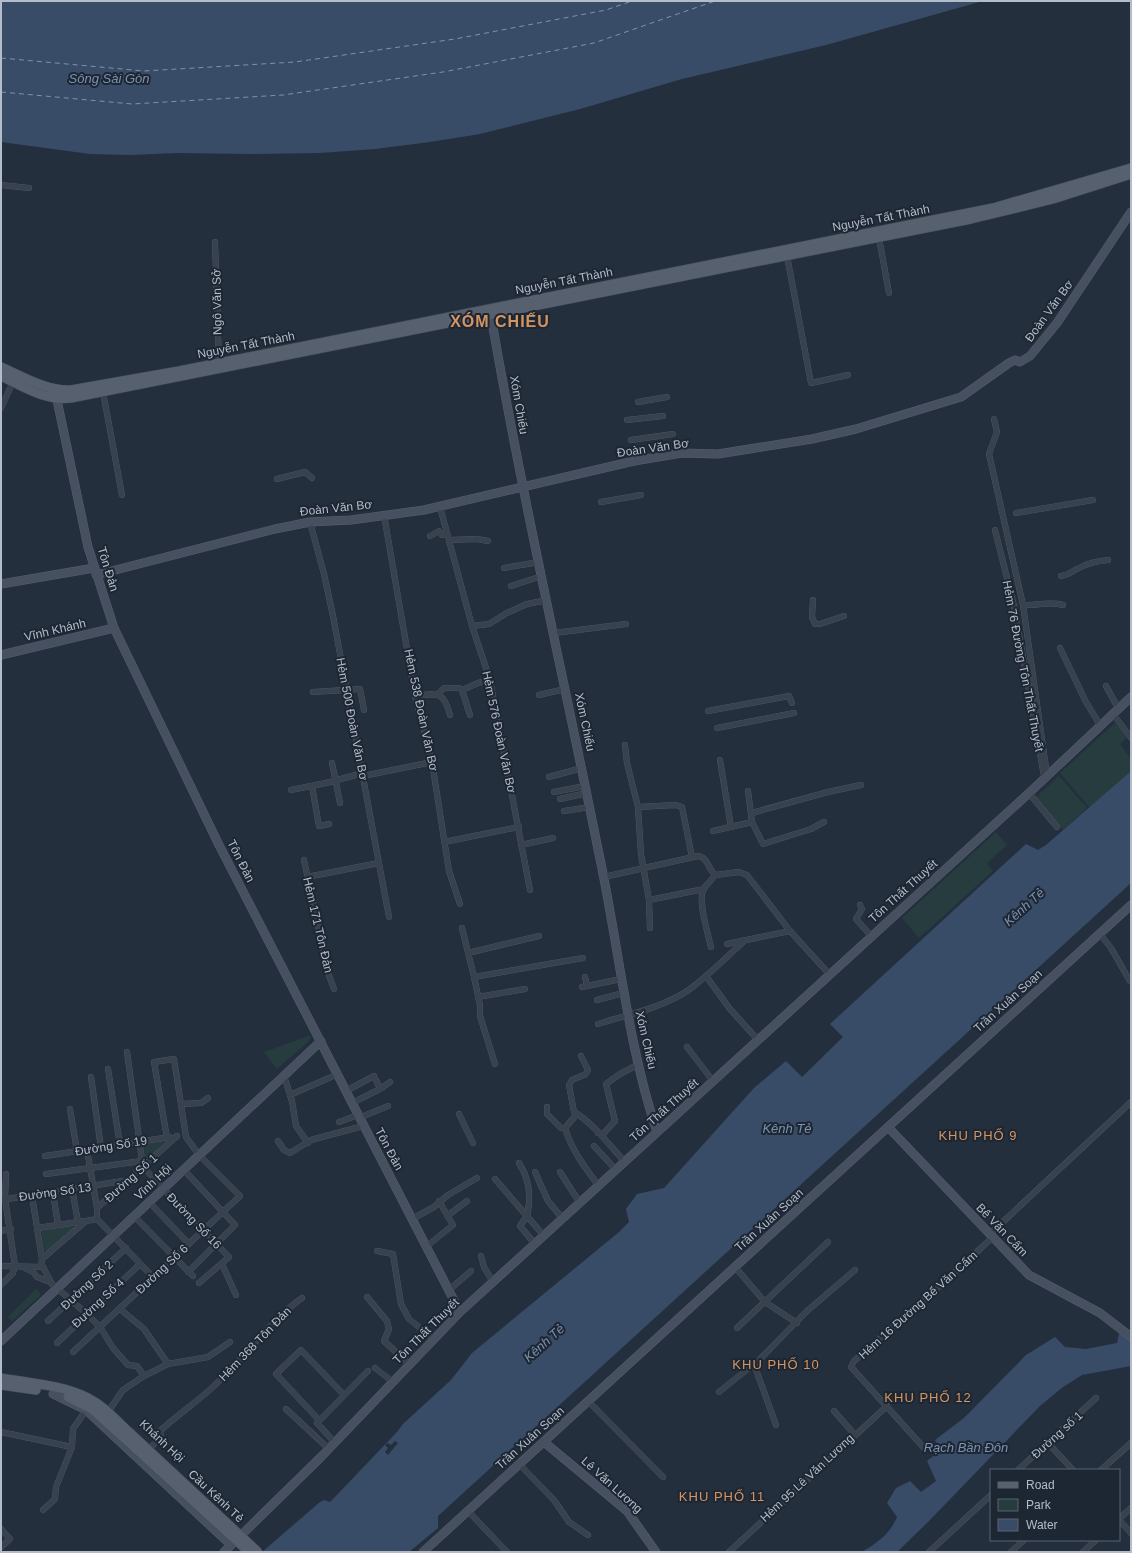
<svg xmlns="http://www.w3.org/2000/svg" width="1132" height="1553" font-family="Helvetica,sans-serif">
	<rect width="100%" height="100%" fill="#242f3e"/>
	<g fill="#263c3f">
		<polygon points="1115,723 1127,738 1120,744 1131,759 1131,771 1090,808 1060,773"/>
		<polygon points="1059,776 1087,808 1063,830 1035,798"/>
		<polygon points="996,832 1007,845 987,863 993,871 919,938 902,918"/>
		<polygon points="311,1035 309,1041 277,1069 264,1052"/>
		<polygon points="167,1140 147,1160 145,1159 144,1143"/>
		<polygon points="72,1225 74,1228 45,1253 41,1230"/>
		<polygon points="36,1289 40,1292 40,1296 12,1321 8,1317"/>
	</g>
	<g fill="#394c67">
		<polygon points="1,1 983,1 826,45 682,79 580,109 480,134 430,142 375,149 320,153 250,154 177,153 130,155 90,154 1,142"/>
		<polygon points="1131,771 1131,883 438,1516 438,1528 409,1552 262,1552 320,1502 324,1500 330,1502 334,1498 397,1432 403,1424 451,1380 472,1353 619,1232 629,1222 626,1209 637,1194 664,1188 754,1088 786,1061 802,1077 843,1037 830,1024 1026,844 1038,850 1046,845"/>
		<path d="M1131,1331V1366L1082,1375L1063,1387L1040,1406L928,1522L897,1552H862C877,1543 890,1534 897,1517L887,1503L896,1488L910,1481L921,1492L936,1481L927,1461L941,1450L935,1440L964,1418L1026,1355L1055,1337L1065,1347L1086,1349L1117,1343L1119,1334Z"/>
	</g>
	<polygon fill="#242f3e" points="395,1441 398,1443 388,1455 385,1452 388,1448 385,1445 388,1443 391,1445"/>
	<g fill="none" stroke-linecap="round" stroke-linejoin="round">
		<g stroke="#7c92b1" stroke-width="1" stroke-dasharray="5 4" stroke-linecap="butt">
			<polyline points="1,58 144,71 295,62 455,39 606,10 632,1"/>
			<polyline points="1,92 132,104 283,95 443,72 594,43 715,1"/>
		</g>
		<defs>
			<g id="street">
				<polyline points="1,185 29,188"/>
				<polyline points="879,238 889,293"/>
				<polyline points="215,242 219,362"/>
				<polyline points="787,256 811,383 848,375"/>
				<polyline points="103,392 122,495"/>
				<polyline points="638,402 667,397"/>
				<polyline points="1,408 13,382"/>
				<polyline points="994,419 997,432 989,454 1023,605 1047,775"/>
				<polyline points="627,420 663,416"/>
				<polyline points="631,440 673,434"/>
				<polyline points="277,479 305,472 312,478"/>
				<polyline points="601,502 641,495"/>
				<polyline points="440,507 472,626 490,680 530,890"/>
				<polyline points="1016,513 1093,500"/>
				<polyline points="384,515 415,696 432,762 449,871 460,904"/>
				<polyline points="310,522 324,574 333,616 389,917"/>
				<polyline points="995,530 1014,606 1044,776"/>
				<polyline points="430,536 439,531 442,535 447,533"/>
				<polyline points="449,540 477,539 488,541"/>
				<polyline points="504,568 539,562"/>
				<path d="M1061,576C1069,575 1072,571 1079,568C1088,563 1098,561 1108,560"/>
				<polyline points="511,586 542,576"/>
				<polyline points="813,600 812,617 815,624 820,624 844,616"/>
				<path d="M1023,605C1038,606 1047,601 1063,605"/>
				<polyline points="472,626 489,624 507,613 527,604 547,600"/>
				<polyline points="554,633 626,624"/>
				<polyline points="1060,648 1086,702 1100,725"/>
				<polyline points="1106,686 1118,708"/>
				<polyline points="313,692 360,689 364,710"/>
				<polyline points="437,695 444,688 459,688 462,690"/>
				<polyline points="539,695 565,689"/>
				<path d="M415,696C437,693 444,691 450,715"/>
				<polyline points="708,711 789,696 792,703"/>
				<polyline points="1113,714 1131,738"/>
				<polyline points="470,715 462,690 478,683 490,680"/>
				<polyline points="717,728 794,713"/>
				<polyline points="625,745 627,763 638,807 641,854 649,900 704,889"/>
				<polyline points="720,760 731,827"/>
				<polyline points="332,763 340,803"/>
				<polyline points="363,776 432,762"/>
				<polyline points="549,777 582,768"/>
				<polyline points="312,786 319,826 329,824"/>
				<polyline points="291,790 326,783 363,773"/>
				<polyline points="748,791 752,822 763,844 811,829 824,822"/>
				<polyline points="554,792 585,786"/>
				<polyline points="1029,793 1057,827"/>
				<polyline points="560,799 587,793"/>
				<polyline points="638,807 676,805 682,807 692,857"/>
				<polyline points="564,811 590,807"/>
				<polyline points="752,813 828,792 861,785"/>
				<polyline points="713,831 752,822"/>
				<polyline points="444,842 519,827"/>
				<polyline points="521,845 553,838"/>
				<polyline points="304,860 327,970 334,989"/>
				<polyline points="715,875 739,872 747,875 790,931 830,975"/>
				<polyline points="307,877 379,863"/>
				<path d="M604,877L698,856C708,857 708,869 715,875"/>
				<polyline points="649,900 650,928"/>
				<polyline points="860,905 862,909 856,919 871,936"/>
				<polyline points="462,928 474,977 480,1005 480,1016 495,1064"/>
				<polyline points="1100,934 1111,948 1130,981"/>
				<polyline points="727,944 790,931"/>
				<path d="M711,947C708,934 698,902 703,890C706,885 712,880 715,875"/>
				<polyline points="468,953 539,936"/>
				<polyline points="706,976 730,1009 758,1040"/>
				<polyline points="474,977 583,958"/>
				<polyline points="585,977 587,986"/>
				<polyline points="582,987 621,979"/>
				<polyline points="478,997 525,989"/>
				<polyline points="597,1000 623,993"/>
				<path d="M598,1024C627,1015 665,1007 690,989C709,975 726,958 743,942"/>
				<polyline points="687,1047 713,1081"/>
				<polyline points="127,1052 143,1167 229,1257 199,1283"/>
				<path d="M581,1056L588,1070L586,1074L572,1080L569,1085L574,1112C591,1121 611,1147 625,1162"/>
				<polyline points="108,1069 120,1145"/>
				<polyline points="284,1076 292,1101 296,1126 308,1143"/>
				<polyline points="91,1077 101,1148"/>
				<polyline points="380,1089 390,1082"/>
				<polyline points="346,1091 374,1076"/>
				<polyline points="290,1095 338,1074"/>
				<polyline points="352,1103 380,1089 376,1080"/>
				<polyline points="181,1104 201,1103 208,1098"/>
				<polyline points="547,1107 547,1114 561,1128 565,1128"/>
				<polyline points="70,1109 77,1151"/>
				<polyline points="459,1114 473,1143"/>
				<path d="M577,1114L565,1128C571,1149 585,1168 599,1186"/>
				<polyline points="359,1118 388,1106"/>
				<polyline points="339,1122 358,1115"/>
				<polyline points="598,1133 604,1133 615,1121 606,1084 620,1074 639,1064"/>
				<polyline points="278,1141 284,1150 290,1153 311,1140 363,1126"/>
				<polyline points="594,1146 616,1170"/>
				<polyline points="87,1150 97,1208"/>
				<polyline points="45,1156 170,1137"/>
				<path d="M519,1163C530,1180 531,1197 527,1217"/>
				<polyline points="184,1170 235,1225 188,1272"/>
				<polyline points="535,1172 548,1201 563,1219"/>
				<polyline points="560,1172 580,1203"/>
				<polyline points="46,1174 142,1161"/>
				<polyline points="495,1179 544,1236"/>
				<polyline points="72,1189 78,1222"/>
				<polyline points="53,1193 58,1225"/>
				<polyline points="32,1196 42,1259"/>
				<polyline points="1,1200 129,1180"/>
				<polyline points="149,1202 189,1244"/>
				<polyline points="134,1216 193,1276"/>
				<polyline points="447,1216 467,1201"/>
				<polyline points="97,1219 153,1277"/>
				<polyline points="412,1219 434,1207 448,1195 477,1178"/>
				<polyline points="524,1220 520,1226 535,1244"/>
				<polyline points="37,1228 85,1221"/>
				<polyline points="1,1231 11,1229"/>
				<polyline points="990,1234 1131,1102"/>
				<polyline points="427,1246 453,1225 439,1201"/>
				<polyline points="377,1251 393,1254 401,1304 409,1319 434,1339"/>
				<polyline points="481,1256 484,1267 493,1282"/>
				<polyline points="222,1264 236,1295"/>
				<polyline points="1,1266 43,1267 52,1284 87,1314 100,1327 113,1348 128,1365 137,1366 144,1376"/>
				<polyline points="41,1266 42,1259 86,1221 97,1219 97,1208 177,1136"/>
				<polyline points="735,1267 765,1302 797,1323"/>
				<polyline points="25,1268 34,1273 37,1277 50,1282"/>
				<polyline points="1,1285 13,1273 15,1266 5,1199 6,1174"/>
				<polyline points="449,1290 471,1271"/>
				<polyline points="367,1297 387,1321 389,1329 384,1341 409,1364"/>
				<polyline points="120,1309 144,1329 168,1364"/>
				<polyline points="48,1321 126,1248"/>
				<polyline points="737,1328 828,1242"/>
				<polyline points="57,1343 140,1264"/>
				<polyline points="73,1352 240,1196 199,1155 186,1137 174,1059 154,1062 167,1138"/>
				<polyline points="754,1364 776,1425"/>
				<polyline points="375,1368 393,1382"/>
				<polyline points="719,1392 759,1360 807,1311 855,1270"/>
				<polyline points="588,1401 663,1477"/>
				<polyline points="110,1409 123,1390 144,1376 168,1364 208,1357 230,1342"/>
				<polyline points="286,1409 329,1449"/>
				<polyline points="834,1411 855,1435"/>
				<polyline points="319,1420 276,1374 301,1350 344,1395"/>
				<polyline points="1,1432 72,1447"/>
				<polyline points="335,1443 317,1423 368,1371"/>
				<polyline points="1048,1443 1073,1470"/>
				<path d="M151,1447L161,1438L160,1431C179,1413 202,1399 220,1380C248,1353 270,1321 302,1298"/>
				<polyline points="925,1449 851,1367 854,1361 941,1285 993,1237"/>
				<polyline points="519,1464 554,1500 569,1522 588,1535"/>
				<polyline points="1018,1470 1096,1398"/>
				<polyline points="1101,1470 1131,1443"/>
				<polyline points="43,1510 55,1499 56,1487 72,1447 73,1429 86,1410"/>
				<polyline points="468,1511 507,1552"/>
				<polyline points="1119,1519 1131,1508"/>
				<polyline points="1119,1520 1131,1533"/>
				<polyline points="1,1529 10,1539 1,1547"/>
				<polyline points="729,1552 887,1406"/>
				<polyline points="929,1552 991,1495"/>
				<polyline points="1011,1552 1024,1540"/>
				<polyline points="1083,1552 1096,1540"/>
			</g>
			<g id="secondary">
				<path d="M491,316C522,496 563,675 599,854C619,947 627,1042 657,1132"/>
				<polyline points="57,400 88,547 114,628 219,845 460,1312"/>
				<polyline points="96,575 275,529 310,522 351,520 424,510 634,461 682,453 718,454 812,439 856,429 961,397 1009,363 1015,360 1020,362 1030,356 1057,323 1131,212"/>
				<polyline points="1,584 94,568"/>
				<polyline points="1,655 114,628"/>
				<polyline points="888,1127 1029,1275 1100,1313 1131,1337"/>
				<polyline points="1,1341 321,1041"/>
				<polyline points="53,1394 86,1410 231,1545"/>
				<polyline points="544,1442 627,1511 656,1552"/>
				<polyline points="224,1552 321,1457 460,1312 1029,793 1131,697"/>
				<polyline points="423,1552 1131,905"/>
			</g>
			<g id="primary">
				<path d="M1,367C24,377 46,391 71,390L179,371L993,208L1131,168"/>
				<path d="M1,376C24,387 45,401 71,398L971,219L1053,199L1131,174"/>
				<path d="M1,1378C29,1383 63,1385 88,1398C104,1406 116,1420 129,1432"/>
				<polyline points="1,1385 36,1390"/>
				<polyline points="68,1397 92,1409 123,1437"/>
			</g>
		</defs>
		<use href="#street" stroke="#565f6c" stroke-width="6"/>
		<use href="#secondary" stroke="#565f6c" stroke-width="9"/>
		<use href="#primary" stroke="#414a57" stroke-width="10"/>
		<use href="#street" stroke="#38414e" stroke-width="5.5"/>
		<use href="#secondary" stroke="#465061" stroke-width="8"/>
		<use href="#primary" stroke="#56606e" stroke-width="9"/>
		<defs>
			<g id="primary-bridge">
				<polyline points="129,1432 258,1552"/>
				<polyline points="123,1437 249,1552"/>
			</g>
		</defs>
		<use href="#primary-bridge" stroke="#414a57" stroke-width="10" stroke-linecap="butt"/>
		<use href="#primary-bridge" stroke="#56606e" stroke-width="9"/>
	</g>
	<g text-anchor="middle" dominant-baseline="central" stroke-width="4" stroke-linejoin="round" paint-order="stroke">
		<g font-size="12" fill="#b4bcc9" stroke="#1d2633">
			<text transform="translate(881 218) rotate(-11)">Nguyễn Tất Thành</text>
			<text transform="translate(564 281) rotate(-11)">Nguyễn Tất Thành</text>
			<text transform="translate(217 302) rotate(-91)">Ngô Văn Sở</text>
			<text transform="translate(1049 311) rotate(-54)">Đoàn Văn Bơ</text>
			<text transform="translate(246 345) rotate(-11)">Nguyễn Tất Thành</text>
			<text transform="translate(519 405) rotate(80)">Xóm Chiếu</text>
			<text transform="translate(653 448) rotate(-8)">Đoàn Văn Bơ</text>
			<text transform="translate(336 508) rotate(-6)">Đoàn Văn Bơ</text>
			<text transform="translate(108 569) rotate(73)">Tôn Đản</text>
			<text transform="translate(55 630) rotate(-13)">Vĩnh Khánh</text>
			<text transform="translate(1023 666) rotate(79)">Hẻm 76 Đường Tôn Thất Thuyết</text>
			<text transform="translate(421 710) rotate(78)">Hẻm 538 Đoàn Văn Bơ</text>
			<text transform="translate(352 719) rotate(79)">Hẻm 500 Đoàn Văn Bơ</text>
			<text transform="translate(585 722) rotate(78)">Xóm Chiếu</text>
			<text transform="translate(499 732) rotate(78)">Hẻm 576 Đoàn Văn Bơ</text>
			<text transform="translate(241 861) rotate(63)">Tôn Đản</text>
			<text transform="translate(903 891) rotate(-42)">Tôn Thất Thuyết</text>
			<text transform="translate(318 925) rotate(77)">Hẻm 171 Tôn Đản</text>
			<text transform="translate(1008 1001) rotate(-42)">Trần Xuân Soạn</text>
			<text transform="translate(646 1040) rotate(77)">Xóm Chiếu</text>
			<text transform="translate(664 1110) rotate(-42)">Tôn Thất Thuyết</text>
			<text transform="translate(111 1146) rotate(-9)">Đường Số 19</text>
			<text transform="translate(389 1149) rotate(62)">Tôn Đản</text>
			<text transform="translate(131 1178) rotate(-42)">Đường Số 1</text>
			<text transform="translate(153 1182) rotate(-43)">Vĩnh Hội</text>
			<text transform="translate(55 1192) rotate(-8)">Đường Số 13</text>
			<text transform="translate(769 1220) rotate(-42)">Trần Xuân Soạn</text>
			<text transform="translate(194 1221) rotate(46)">Đường Số 16</text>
			<text transform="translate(1002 1230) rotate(46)">Bế Văn Cấm</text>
			<text transform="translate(162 1269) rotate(-43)">Đường Số 6</text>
			<text transform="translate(87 1285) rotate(-43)">Đường Số 2</text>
			<text transform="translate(98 1303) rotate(-43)">Đường Số 4</text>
			<text transform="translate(918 1305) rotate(-42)">Hẻm 16 Đường Bế Văn Cấm</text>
			<text transform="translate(426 1331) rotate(-45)">Tôn Thất Thuyết</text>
			<text transform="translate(255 1344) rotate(-46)">Hẻm 368 Tôn Đản</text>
			<text transform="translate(1057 1435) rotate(-42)">Đường số 1</text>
			<text transform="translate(530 1438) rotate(-42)">Trần Xuân Soạn</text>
			<text transform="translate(162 1441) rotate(43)">Khánh Hội</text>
			<text transform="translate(807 1478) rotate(-43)">Hẻm 95 Lê Văn Lương</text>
			<text transform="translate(612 1485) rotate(42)">Lê Văn Lương</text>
			<text transform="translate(216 1496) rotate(43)">Cầu Kênh Tẻ</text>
		</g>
		<g font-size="13" font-style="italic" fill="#7c92b1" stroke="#1d2633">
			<text x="109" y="78">Sông Sài Gòn</text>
			<text transform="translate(1024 907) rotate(-42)">Kênh Tẻ</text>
			<text x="787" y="1128">Kênh Tẻ</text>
			<text transform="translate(544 1343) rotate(-42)">Kênh Tẻ</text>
			<text x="966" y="1447">Rạch Bần Đôn</text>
		</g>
		<g font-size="13" letter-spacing="1" fill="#d59563" stroke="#1d2633">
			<text x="978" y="1135">KHU PHỐ 9</text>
			<text x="776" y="1364">KHU PHỐ 10</text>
			<text x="928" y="1397">KHU PHỐ 12</text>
			<text x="722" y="1496">KHU PHỐ 11</text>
		</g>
		<g font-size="16" font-weight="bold" letter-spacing="1" fill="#d59563" stroke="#1d2633">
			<text x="500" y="321">XÓM CHIẾU</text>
		</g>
	</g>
	<rect width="1132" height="1553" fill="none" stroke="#b4bcc9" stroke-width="4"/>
	<rect x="990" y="1469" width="130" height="72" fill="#1d2633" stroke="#59626f"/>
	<rect x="998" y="1482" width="20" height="6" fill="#56606e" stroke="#59626f"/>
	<text x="1026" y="1489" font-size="12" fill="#b4bcc9">Road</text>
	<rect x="998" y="1499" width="20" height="12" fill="#263c3f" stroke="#59626f"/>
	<text x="1026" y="1509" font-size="12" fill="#b4bcc9">Park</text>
	<rect x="998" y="1519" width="20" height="12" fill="#394c67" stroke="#59626f"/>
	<text x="1026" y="1529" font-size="12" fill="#b4bcc9">Water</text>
</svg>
